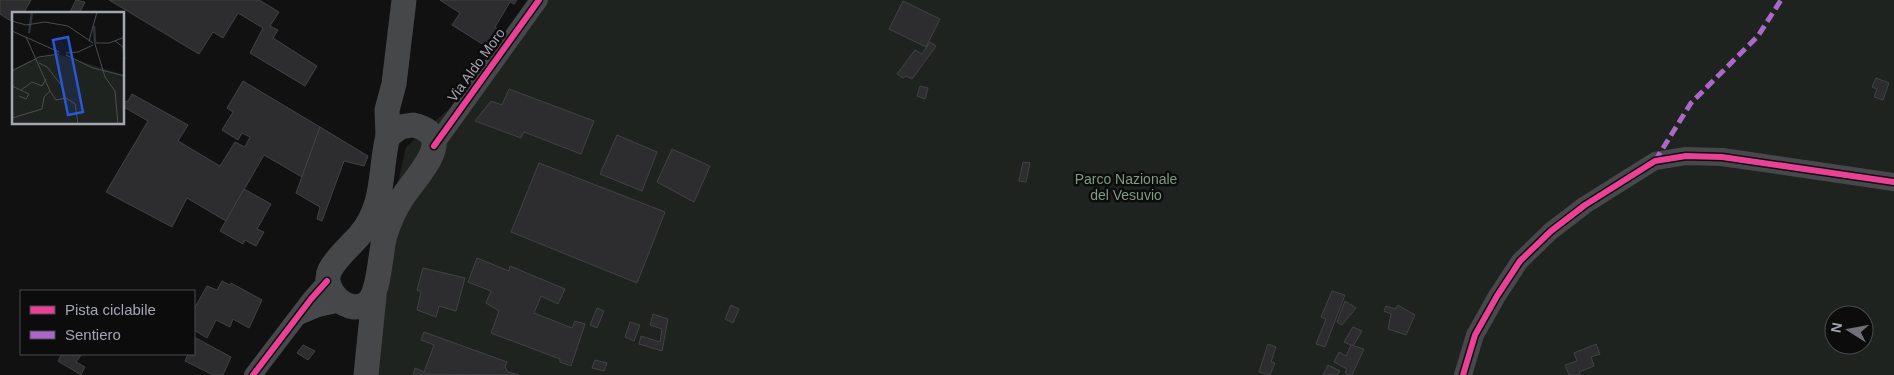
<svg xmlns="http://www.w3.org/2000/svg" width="1894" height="375" font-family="Helvetica,sans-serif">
	<rect width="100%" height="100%" fill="#111112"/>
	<path fill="#1e231f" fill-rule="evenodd" d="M532,0H1894V375H359L377,272L406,147L460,99ZM1834,315H1864V345H1834Z"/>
	<g fill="#2d2d2f" stroke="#414245">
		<polygon points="0,0 31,0 23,14 14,14 14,23 0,14"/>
		<polygon points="76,0 85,2 79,14 69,14"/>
		<polygon points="109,0 259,0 279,12 270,26 278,30 273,38 317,66 305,86 250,53 263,28 238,13 223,38 213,32 199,54"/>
		<polygon points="440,0 517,0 514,4 510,2 495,27 499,30 487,47 452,25 460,13"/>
		<polygon points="903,1 940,19 926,47 889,29"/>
		<polygon points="930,42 936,46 912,79 906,76 903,78 897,74 915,50 922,54"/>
		<polygon points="1876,78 1889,83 1883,100 1874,97 1877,89 1872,87"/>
		<polygon points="243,81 320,127 302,177 264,155 226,221 187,198 172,227 106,192 148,121 124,107 124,102 128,101 132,94 188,125 178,141 220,166 235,142 245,147 250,137 242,133 238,140 222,130 233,112 227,108"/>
		<polygon points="920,86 928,88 925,99 917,96"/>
		<polygon points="509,89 594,121 581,154 524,132 521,138 475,121 491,101 502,105"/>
		<polygon points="320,127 368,156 364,166 344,161 322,221 317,219 320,207 296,193"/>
		<polygon points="617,135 657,152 642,191 600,174"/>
		<polygon points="672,149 710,166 694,202 657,182"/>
		<polygon points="1023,162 1030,163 1026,182 1019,181"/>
		<polygon points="539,163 665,212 637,283 511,232"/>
		<polygon points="244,189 271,204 257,229 264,232 256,246 245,240 243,244 220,231"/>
		<polygon points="477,258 509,271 510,266 565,289 558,304 541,296 534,313 572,328 575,321 585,324 571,366 560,362 560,359 491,333 499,311 486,303 491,291 468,282"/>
		<polygon points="423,268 465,278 456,311 439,306 436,317 417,310 421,292 417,290"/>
		<polygon points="222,281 230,285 231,283 262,300 249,328 233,319 230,327 216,320 207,338 194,330 194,309 207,286 217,290"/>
		<polygon points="1332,291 1345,295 1325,347 1316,344 1326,319 1321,317"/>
		<polygon points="1345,301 1356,308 1342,325 1337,322"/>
		<polygon points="731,305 739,309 733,323 725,319"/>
		<polygon points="1398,305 1415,315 1406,335 1388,329 1391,314 1384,311 1386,306 1395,309"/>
		<polygon points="597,308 604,311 597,328 590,325"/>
		<polygon points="653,314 668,319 662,351 639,344 641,336 660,342 662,329 650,325"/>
		<polygon points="630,322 640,325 634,341 625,337"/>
		<polygon points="1353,327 1362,331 1353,346 1344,342"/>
		<polygon points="424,332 507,362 505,367 508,372 519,375 413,374 415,368 424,372 434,345 421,340"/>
		<polygon points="194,337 231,357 223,375 213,375 185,361 188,354 194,354"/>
		<polygon points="1268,344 1276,347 1271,362 1275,363 1270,375 1259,372"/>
		<polygon points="1596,344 1600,354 1591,357 1594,366 1579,372 1581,375 1569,375 1565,365 1577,361 1574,353"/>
		<polygon points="303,345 315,351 308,360 297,353"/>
		<polygon points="1351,345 1364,349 1352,375 1348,375 1345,373 1347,369 1334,362 1339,352 1346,356"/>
		<polygon points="62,354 81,355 76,362 85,367 81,375 58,361"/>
		<polygon points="595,360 607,363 604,371 592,368"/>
		<polygon points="1328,365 1340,371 1337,375 1323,375"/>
	</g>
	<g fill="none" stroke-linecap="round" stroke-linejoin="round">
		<g stroke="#47484b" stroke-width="18">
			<polyline points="434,146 539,0"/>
			<polyline points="299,316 318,308 342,303"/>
			<polyline points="253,375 311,299 327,281"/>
			<polyline points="1463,375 1475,335 1497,296 1520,261 1551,231 1585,205 1655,161 1686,156 1722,157 1894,182"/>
		</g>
		<g stroke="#464749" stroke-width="25">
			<path d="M413,125C423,127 436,133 434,146C432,162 411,184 402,198C395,209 389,222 385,235C380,252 380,293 367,303C349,317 320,290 330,270C336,258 350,246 359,236C386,205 379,171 388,136L400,127Z"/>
			<polyline points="388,136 387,110 394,84 404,0"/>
			<polyline points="366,375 374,296"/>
		</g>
		<polyline stroke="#ac68c9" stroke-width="5" stroke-dasharray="10 5" stroke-linecap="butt" points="1655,161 1691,103 1758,36 1781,0"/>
		<defs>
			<g id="cycleway">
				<polyline points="434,146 539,0"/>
				<polyline points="253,375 311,299 327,281"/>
				<polyline points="1463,375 1475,335 1497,296 1520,261 1551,231 1585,205 1655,161 1686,156 1722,157 1894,182"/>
			</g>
		</defs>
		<use href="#cycleway" stroke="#0c0c0d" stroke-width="9"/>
		<use href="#cycleway" stroke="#ea4096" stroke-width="6"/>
	</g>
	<g text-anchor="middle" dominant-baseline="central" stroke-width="5" stroke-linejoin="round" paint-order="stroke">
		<g font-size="14" fill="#a4a6b1" stroke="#0c0c0d">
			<text transform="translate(476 65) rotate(-54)">Via Aldo Moro</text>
		</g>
		<g font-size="14" fill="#7d9a83" stroke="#0c0c0d">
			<text x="1126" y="179">Parco Nazionale<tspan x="1126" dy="16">del Vesuvio</tspan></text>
		</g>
	</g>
	<g transform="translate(12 12)">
		<rect width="112" height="112" fill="#111112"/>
		<path d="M45,42L112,63V112H0V58L17,49Z" fill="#1e231f"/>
		<path fill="none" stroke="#2d3339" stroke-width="2.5" d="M82,14L83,30M17,21L20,0"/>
		<path fill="none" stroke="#4c4d52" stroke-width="1" d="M0,9L14,13L33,10L56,14L81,31M0,19L47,40M77,29L85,0M103,29L111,35L113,47M82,31H97L113,25M83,32L93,65L103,79L106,112M54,41L66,40L81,33M54,43L81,56L113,64M27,51L35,55L50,74M0,59L27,45L47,42M0,74L17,82L14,87L7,84M9,78L20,70L30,74L34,67M38,79L44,88L54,86L63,92L66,112M0,106L30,97L32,85L38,79L14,25"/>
		<path fill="#2a57d4" fill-opacity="0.15" stroke="#2a57d4" stroke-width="2.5" d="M56,25L71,100L56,103L41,28Z"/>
		<rect width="112" height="112" fill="none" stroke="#a4a6b1" stroke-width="2.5"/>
	</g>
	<rect x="20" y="290" width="175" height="65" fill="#0c0c0d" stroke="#494a4f"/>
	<rect x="30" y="306" width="25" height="8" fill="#ea4096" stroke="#494a4f"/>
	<text x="65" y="315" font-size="15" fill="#a4a6b1">Pista ciclabile</text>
	<rect x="30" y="331" width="25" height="8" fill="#ac68c9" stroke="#494a4f"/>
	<text x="65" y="340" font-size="15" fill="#a4a6b1">Sentiero</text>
	<g transform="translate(1849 330) rotate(281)"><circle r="24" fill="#0c0c0d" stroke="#494a4f"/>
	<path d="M0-4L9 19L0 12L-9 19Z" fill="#717279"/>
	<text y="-8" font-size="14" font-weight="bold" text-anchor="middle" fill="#a4a6b1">N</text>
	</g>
</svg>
